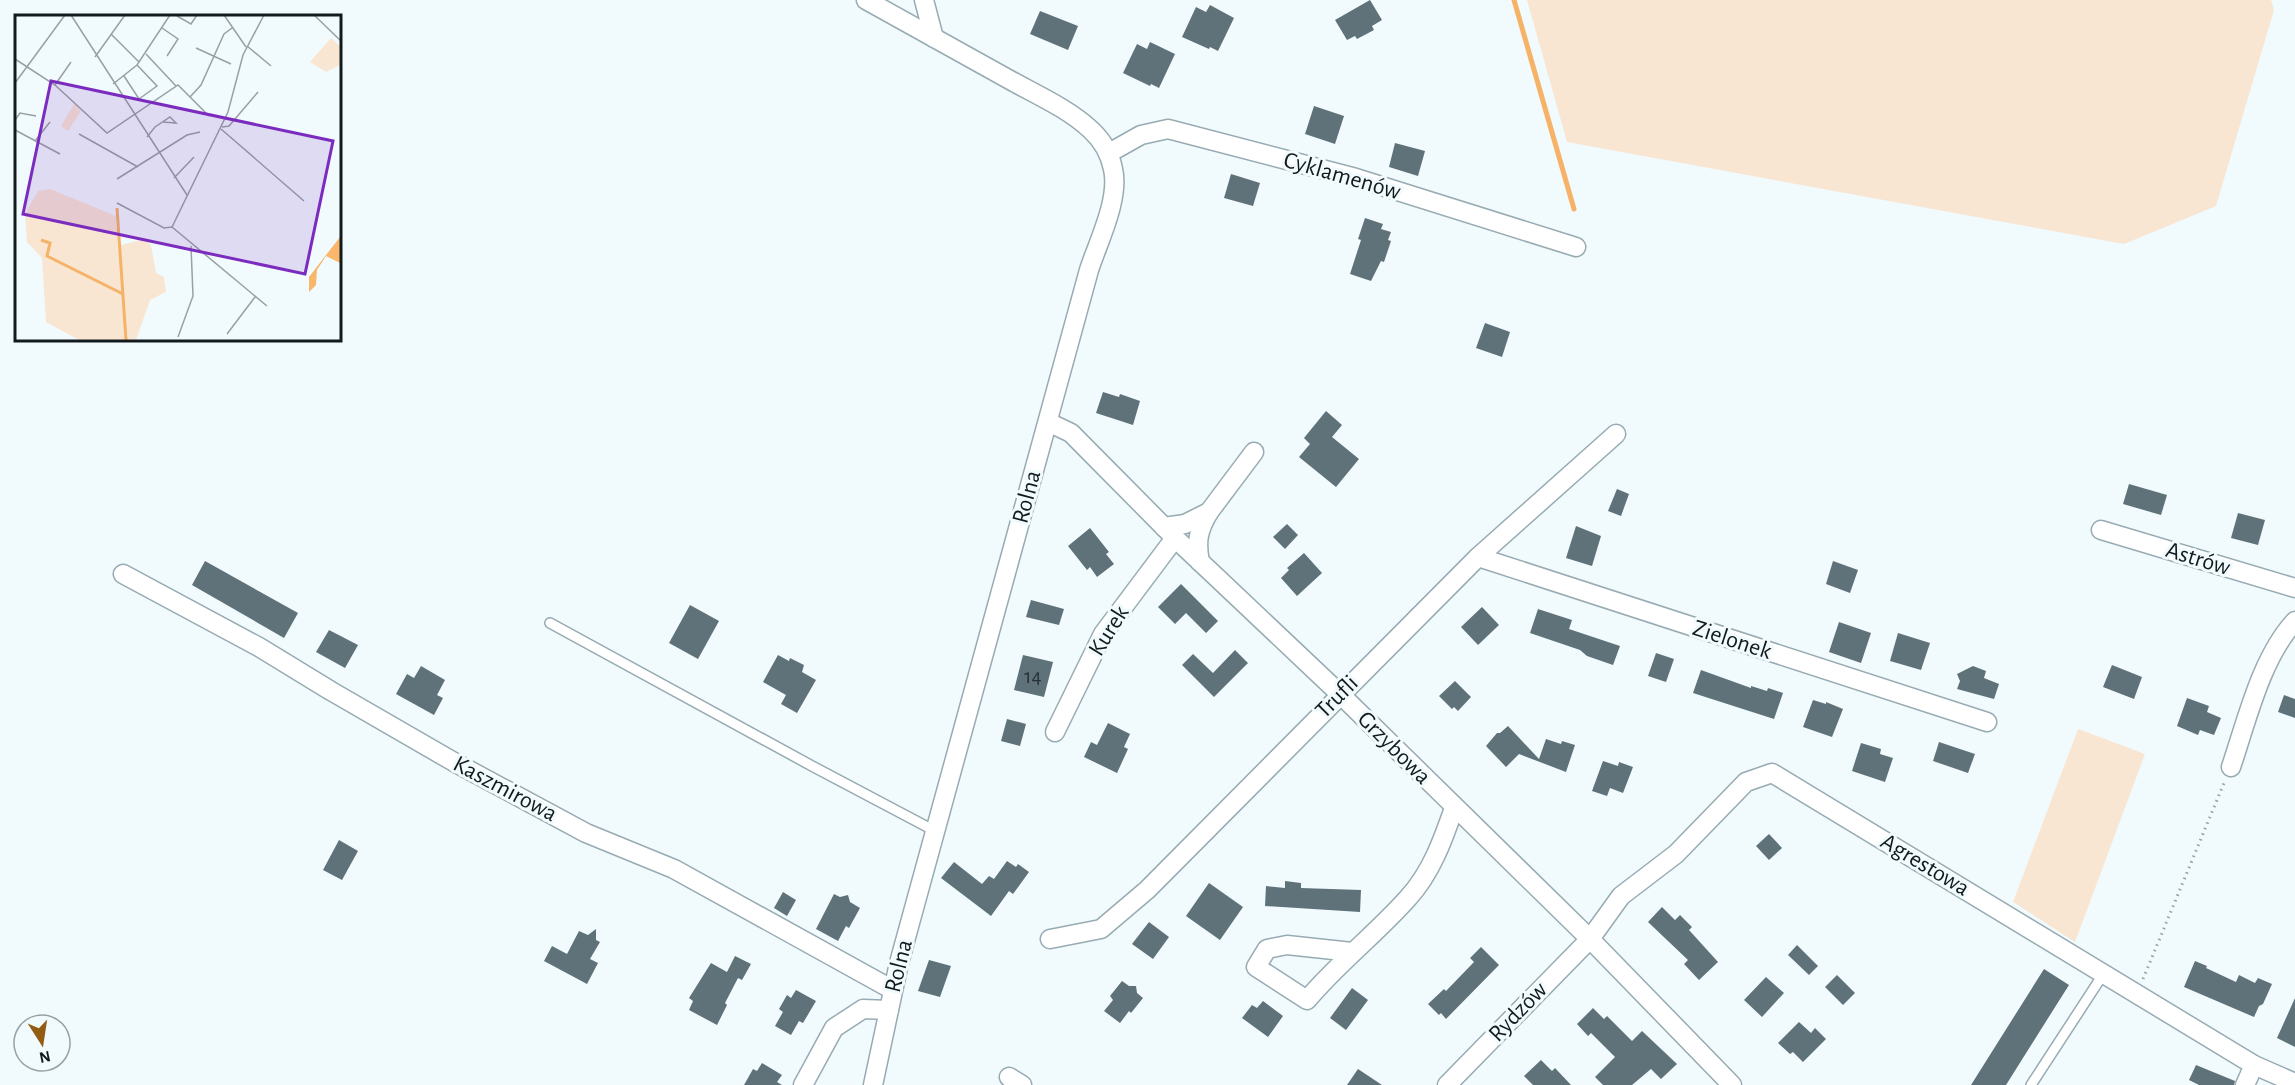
<svg xmlns="http://www.w3.org/2000/svg" width="2295" height="1085" font-family="'Alegreya Sans',sans-serif">
	<rect width="100%" height="100%" fill="#f1fafd"/>
	<g fill="#f8e6d3">
		<polygon points="1527,0 2271,0 2274,10 2216,206 2124,244 1567,142"/>
		<polygon points="2078,729 2145,754 2075,942 2013,902"/>
	</g>
	<g fill="none" stroke-linecap="round" stroke-linejoin="round">
		<polyline stroke="#f6b266" stroke-width="5" points="1514,0 1574,209"/>
	</g>
	<g fill="#5f727a">
		<polygon points="1370,0 1382,20 1372,26 1374,30 1357,39 1355,36 1347,40 1335,20"/>
		<polygon points="1210,5 1234,18 1218,51 1210,47 1209,49 1182,37 1196,7 1206,12"/>
		<polygon points="1040,11 1078,26 1068,50 1030,34"/>
		<polygon points="1150,42 1175,54 1159,88 1151,84 1150,86 1123,73 1137,44 1147,49"/>
		<polygon points="1314,106 1344,116 1335,144 1305,134"/>
		<polygon points="1395,143 1425,151 1418,176 1389,167"/>
		<polygon points="1231,174 1260,183 1253,206 1224,198"/>
		<polygon points="1365,218 1383,224 1381,229 1391,232 1388,240 1391,241 1384,262 1381,261 1371,281 1350,274 1361,240 1358,239"/>
		<polygon points="1485,323 1510,332 1502,357 1476,348"/>
		<polygon points="1103,392 1119,397 1120,394 1140,401 1133,425 1096,413"/>
		<polygon points="1326,411 1342,425 1332,437 1359,459 1336,487 1299,457 1310,444 1304,438"/>
		<polygon points="2129,484 2167,495 2161,515 2123,504"/>
		<polygon points="1617,489 1629,494 1621,516 1608,511"/>
		<polygon points="2238,513 2265,520 2258,545 2231,538"/>
		<polygon points="1287,524 1298,535 1285,549 1273,537"/>
		<polygon points="1576,526 1601,536 1592,566 1566,558"/>
		<polygon points="1090,528 1109,552 1106,554 1114,564 1097,577 1090,567 1087,570 1068,546"/>
		<polygon points="1304,553 1322,573 1297,596 1281,578 1289,570 1287,568"/>
		<polygon points="205,561 298,613 284,638 192,585"/>
		<polygon points="1833,561 1858,570 1850,593 1826,584"/>
		<polygon points="1181,584 1218,621 1206,633 1186,613 1175,624 1158,607"/>
		<polygon points="1031,600 1064,609 1059,625 1026,617"/>
		<polygon points="690,605 719,621 698,659 669,643"/>
		<polygon points="1482,607 1499,625 1478,645 1461,627"/>
		<polygon points="1538,609 1572,620 1569,629 1620,646 1613,665 1587,656 1580,650 1530,633"/>
		<polygon points="1839,622 1871,633 1861,663 1829,652"/>
		<polygon points="329,630 358,645 345,668 316,652"/>
		<polygon points="1898,633 1930,643 1921,670 1890,661"/>
		<polygon points="1235,650 1248,663 1214,697 1182,665 1193,654 1213,673"/>
		<polygon points="1656,653 1674,659 1666,682 1648,676"/>
		<polygon points="778,655 789,661 790,658 804,665 802,672 816,680 797,713 781,704 786,695 763,682"/>
		<polygon points="1023,655 1053,662 1044,697 1014,690"/>
		<polygon points="2112,665 2142,677 2134,699 2103,687"/>
		<polygon points="421,666 445,680 437,695 443,698 434,715 396,694 407,674 414,678"/>
		<polygon points="1973,666 1986,671 1984,678 1999,684 1994,699 1957,689 1960,681 1957,674"/>
		<polygon points="1701,670 1751,688 1751,686 1767,691 1768,688 1783,693 1774,719 1693,693"/>
		<polygon points="1455,681 1471,697 1458,711 1454,707 1452,709 1439,696"/>
		<polygon points="2284,695 2295,699 2295,718 2278,712"/>
		<polygon points="2187,698 2209,706 2207,712 2221,718 2214,735 2200,730 2198,735 2177,726"/>
		<polygon points="1813,700 1826,704 1826,702 1843,709 1832,737 1803,727"/>
		<polygon points="1007,719 1026,724 1020,746 1001,741"/>
		<polygon points="1108,723 1130,734 1124,747 1128,749 1117,773 1084,757 1091,742 1097,745"/>
		<polygon points="1508,726 1539,759 1546,739 1561,744 1562,741 1575,745 1566,772 1519,754 1506,767 1486,746 1497,733 1500,733"/>
		<polygon points="1939,742 1975,754 1968,773 1933,761"/>
		<polygon points="1861,743 1881,749 1880,754 1893,758 1885,782 1852,771"/>
		<polygon points="1603,761 1618,766 1619,762 1633,767 1623,793 1610,788 1607,796 1592,791"/>
		<polygon points="1769,834 1782,848 1769,860 1756,846"/>
		<polygon points="339,840 358,851 342,880 323,870"/>
		<polygon points="1007,861 1016,867 1018,864 1029,872 1013,894 1009,891 991,916 941,878 954,862 982,884 989,876 994,879"/>
		<polygon points="1285,881 1301,883 1301,888 1361,890 1360,912 1265,906 1266,886 1285,888"/>
		<polygon points="1209,883 1243,907 1220,940 1186,916"/>
		<polygon points="783,892 796,900 787,916 774,908"/>
		<polygon points="834,894 840,897 848,895 850,902 860,908 849,928 846,926 838,941 816,929"/>
		<polygon points="1662,907 1675,920 1680,915 1692,927 1689,930 1718,962 1699,980 1684,964 1688,960 1648,922"/>
		<polygon points="1149,922 1169,937 1153,959 1132,944"/>
		<polygon points="596,929 596,940 600,942 590,959 598,963 587,984 544,961 552,946 567,954 579,931 588,935"/>
		<polygon points="1797,945 1818,966 1809,975 1788,955"/>
		<polygon points="1481,947 1499,965 1446,1019 1441,1013 1439,1015 1428,1004 1444,989 1446,991 1474,962 1470,958"/>
		<polygon points="735,956 751,964 742,980 738,978 725,1003 727,1005 717,1025 689,1010 693,1001 689,998 711,963 727,972"/>
		<polygon points="929,960 951,966 940,997 918,991"/>
		<polygon points="2195,961 2207,966 2206,968 2236,982 2239,975 2255,983 2258,978 2272,984 2263,1004 2259,1006 2254,1017 2184,987"/>
		<polygon points="2044,969 2069,985 2045,1023 2006,1085 1971,1085"/>
		<polygon points="1837,975 1855,993 1843,1005 1825,987"/>
		<polygon points="1766,977 1784,993 1762,1017 1744,1000"/>
		<polygon points="1122,981 1129,986 1136,986 1137,993 1143,998 1131,1013 1129,1011 1120,1023 1104,1011 1113,1000 1110,996"/>
		<polygon points="1352,988 1368,1000 1346,1030 1330,1018"/>
		<polygon points="796,990 816,1001 803,1023 799,1021 791,1035 775,1026 783,1012 779,1009 787,995 791,998"/>
		<polygon points="2295,998 2295,1047 2277,1038"/>
		<polygon points="1263,1001 1283,1016 1268,1037 1242,1018 1252,1005 1257,1008"/>
		<polygon points="1593,1008 1604,1019 1607,1016 1632,1041 1642,1031 1677,1064 1661,1079 1651,1069 1632,1085 1603,1085 1595,1077 1615,1057 1591,1033 1588,1036 1577,1024"/>
		<polygon points="1799,1022 1811,1033 1815,1028 1826,1039 1803,1062 1793,1052 1790,1054 1778,1043"/>
		<polygon points="1541,1060 1552,1071 1555,1068 1571,1085 1533,1085 1524,1076"/>
		<polygon points="762,1063 782,1075 777,1082 782,1085 744,1085 753,1069 757,1071"/>
		<polygon points="2196,1065 2235,1081 2234,1085 2199,1085 2189,1080"/>
		<polygon points="1358,1069 1382,1085 1347,1085"/>
	</g>
	<g fill="none" stroke-linecap="round" stroke-linejoin="round">
		<defs>
			<g id="service">
				<polyline points="550,623 812,766 935,831"/>
				<polyline points="2031,1085 2104,973"/>
			</g>
			<g id="minor">
				<path d="M866,0C914,27 962,53 1010,80C1037,95 1069,109 1091,130C1103,141 1110,154 1113,169C1120,199 1098,242 1089,270L899,963L873,1085"/>
				<polyline points="924,0 934,38"/>
				<polyline points="1109,153 1141,135 1168,129 1356,178 1576,247"/>
				<polyline points="1048,422 1071,433 1175,538 1340,694 1590,939 1732,1085"/>
				<polyline points="1164,527 1185,524 1209,512 1254,452"/>
				<polyline points="2101,530 2295,588"/>
				<polyline points="1478,557 1987,722"/>
				<path d="M1200,562C1196,542 1198,530 1209,512"/>
				<polyline points="123,574 259,647 331,691 454,762 586,833 674,869 893,990"/>
				<polyline points="1055,732 1103,634 1175,538"/>
				<path d="M2231,767C2247,720 2261,658 2295,621"/>
				<polyline points="1050,939 1101,929 1147,890 1478,557 1616,434"/>
				<path d="M1352,952L1287,945L1267,949L1256,967L1307,1000C1338,963 1376,934 1408,898C1431,873 1443,840 1454,808"/>
				<polyline points="1009,1077 1022,1085"/>
				<polyline points="803,1085 834,1028 863,1009 889,1010"/>
				<polyline points="1447,1085 1590,939 1621,896 1676,854 1746,782 1772,773 2254,1065 2295,1083"/>
				<polyline points="2245,1085 2254,1065"/>
			</g>
		</defs>
		<use href="#service" stroke="#97abb3" stroke-width="12"/>
		<use href="#minor" stroke="#97abb3" stroke-width="21"/>
		<polyline stroke="#98a0a3" stroke-width="3" stroke-dasharray="1.5 4.5" stroke-linecap="butt" points="2143,979 2224,783"/>
		<use href="#service" stroke="#fff" stroke-width="9"/>
		<use href="#minor" stroke="#fff" stroke-width="18"/>
	</g>
	<g text-anchor="middle" dominant-baseline="central" stroke-width="6" stroke-linejoin="round" paint-order="stroke">
		<g font-size="21" fill="#263034">
			<text x="1033" y="676">14</text>
		</g>
		<g font-size="24" fill="#131a1d" stroke="#f1fafd">
			<text transform="translate(1342 176) rotate(16)">Cyklamenów</text>
			<text transform="translate(1027 497) rotate(-75)">Rolna</text>
			<text transform="translate(2198 559) rotate(17)">Astrów</text>
			<text transform="translate(1109 631) rotate(-58)">Kurek</text>
			<text transform="translate(1732 640) rotate(18)">Zielonek</text>
			<text transform="translate(1337 697) rotate(-45)">Trufli</text>
			<text transform="translate(1394 748) rotate(45)">Grzybowa</text>
			<text transform="translate(505 789) rotate(28)">Kaszmirowa</text>
			<text transform="translate(1925 865) rotate(31)">Agrestowa</text>
			<text transform="translate(899 966) rotate(-76)">Rolna</text>
			<text transform="translate(1518 1012) rotate(-46)">Rydzów</text>
		</g>
	</g>
	<g transform="translate(15 15)">
		<rect width="326" height="326" fill="#f1fafd"/>
		<path d="M316,23L325,31V50L311,57L295,47ZM59,89L66,96L53,116L46,111ZM35,174L101,201L103,231L129,224L136,230L141,258L149,262L151,277L135,285L121,325H64L31,307L27,243L12,227L10,199L23,176Z" fill="#f8e6d3"/>
		<path d="M325,222V248L311,241L302,255L301,270L294,277V262Z" fill="#fab66b"/>
		<path fill="none" stroke="#f6b266" stroke-width="3" d="M102,193L111,325M26,225L35,228L32,241L108,279"/>
		<path fill="none" stroke="#98a0a3" stroke-width="1.5" d="M56,0L172,180M209,0L231,32M299,0L326,26M162,1L176,9L182,0M147,13L163,24L152,41M96,19L124,47M232,31L256,51M181,33L216,49M131,39L161,71M80,42L110,0M0,44L40,70L92,118L163,70L194,101M109,61L124,84L142,71L122,50M0,68L50,0M98,69L122,50L155,0M40,70L56,47M175,82L186,70L209,19L217,13M0,105L5,98L21,101M207,112L214,111L243,77M206,114L289,186M0,115L45,139M64,119L123,152M132,122L140,112L155,102L161,108L148,107M20,126L35,107M159,163L179,142M102,164L172,120L185,117M102,188L149,213L157,212M157,212L213,97L228,40L249,0M157,212L252,291M212,319L240,282M163,322L178,281L176,231"/>
		<path fill="#7b2cbf" fill-opacity="0.15" stroke="#7b2cbf" stroke-width="3" d="M36,66L318,126L290,259L8,199Z"/>
		<rect width="326" height="326" fill="none" stroke="#131a1d" stroke-width="3"/>
	</g>
	<g transform="translate(42 1043) rotate(168)"><circle r="28" fill="#f1fafd" stroke="#98a0a3" stroke-width="1.5"/>
	<path d="M0-4.5L10 22L0 15L-10 22Z" fill="#925c12"/>
	<text y="-9" font-size="16" font-weight="bold" text-anchor="middle" fill="#131a1d">N</text>
	</g>
</svg>
